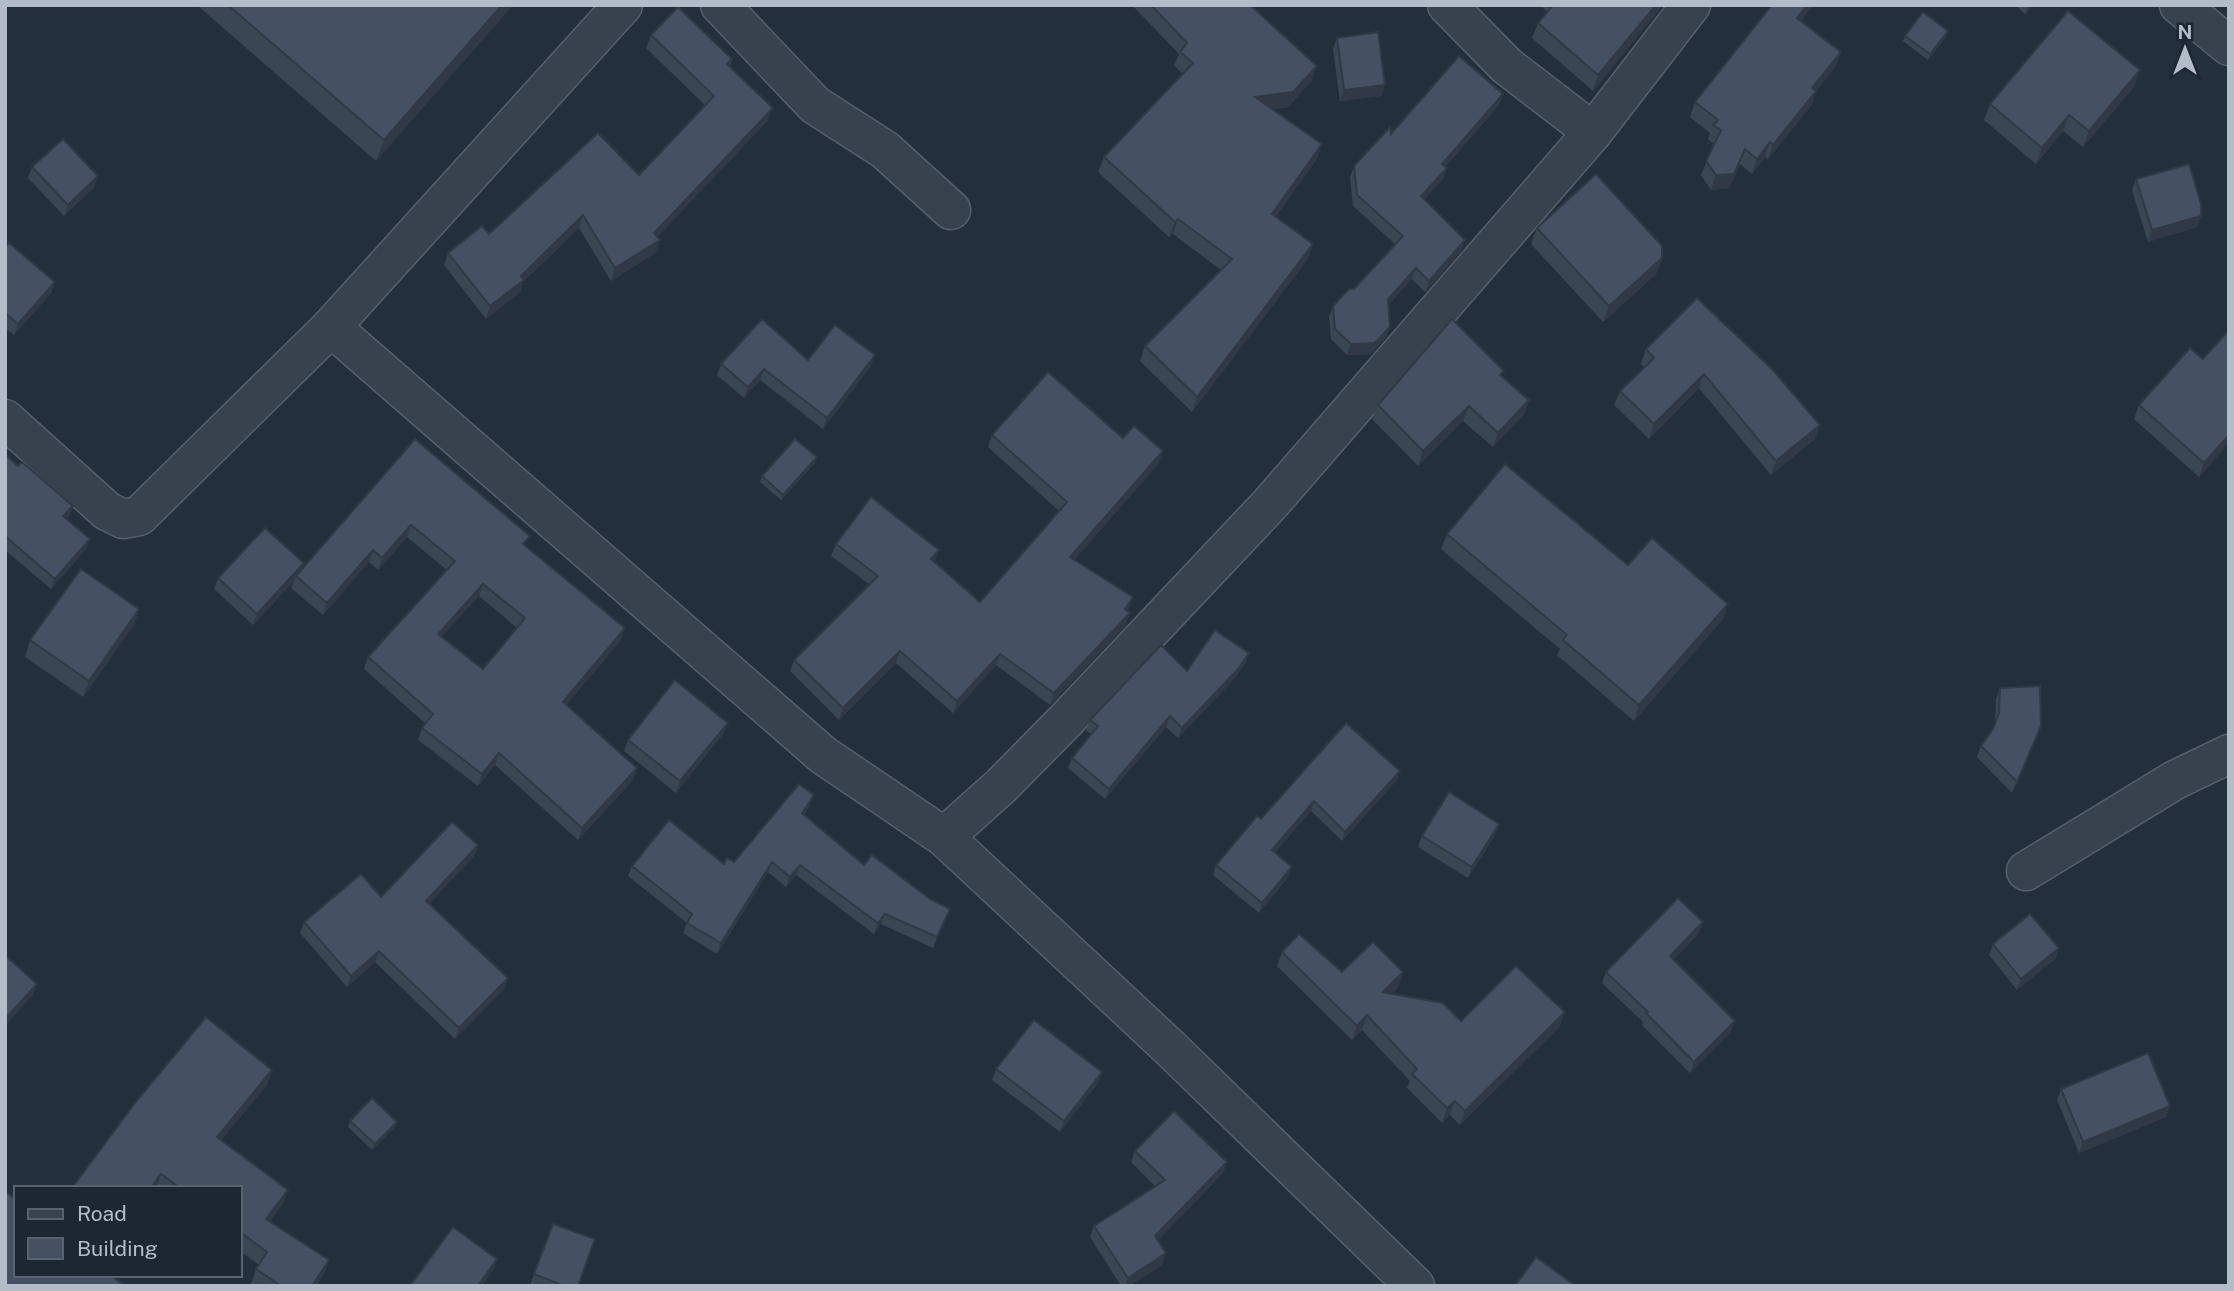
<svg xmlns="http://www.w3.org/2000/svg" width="2234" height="1291" font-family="'Public Sans',sans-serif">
	<rect width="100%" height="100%" fill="#242f3e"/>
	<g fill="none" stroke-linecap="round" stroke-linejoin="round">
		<defs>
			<g id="street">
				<polyline points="720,5 815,105 885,150 951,210"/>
				<polyline points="1447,5 1507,66 1593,132"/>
				<polyline points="2179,5 2229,46"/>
				<polyline points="331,327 823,755 944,837 1169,1047 1415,1286"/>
				<polyline points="5,419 107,511 123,519 139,516 331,327 623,5"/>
				<polyline points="944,837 1001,786 1068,718 1270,504 1593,132 1691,5"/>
				<polyline points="2026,871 2175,780 2229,754"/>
			</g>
		</defs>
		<use href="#street" stroke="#565f6c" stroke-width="41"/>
		<use href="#street" stroke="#38414e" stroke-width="38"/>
	</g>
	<g fill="#3b4654" fill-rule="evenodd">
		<polygon points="197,5 513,5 376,161"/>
		<polygon points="1132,5 1250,5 1312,80 1288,107 1272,109 1317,159 1276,216 1313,244 1308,259 1192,412 1140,361 1145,346 1221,270 1173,234 1169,237 1098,172 1104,157 1183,74 1174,66 1179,54"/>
		<polygon points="1541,5 1663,5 1593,91 1532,38 1538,23 1547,12"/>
		<polygon points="2015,5 2033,5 2025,14"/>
		<polygon points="1801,21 1841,52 1835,67 1816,91 1811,106 1768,159 1765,157 1752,174 1740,164 1729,188 1711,190 1701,175 1714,144 1708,139 1710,133 1690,117 1695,102"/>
		<polygon points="1948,31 1946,36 1928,60 1903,41 1905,36"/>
		<polygon points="651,35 732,59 730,66 768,120 657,237 660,240 655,253 611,281 579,228 523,282 520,292 486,319 444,265 448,253 489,234 639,175 705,105 646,48"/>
		<polygon points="1337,38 1385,85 1381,96 1340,101 1333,49"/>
		<polygon points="2134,87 2083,147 2063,131 2036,164 1984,120 1990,104"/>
		<polygon points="1503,94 1499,105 1445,167 1447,168 1443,179 1424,199 1465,240 1461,251 1425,292 1412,279 1388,305 1386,337 1371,354 1347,355 1331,339 1329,317 1333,306 1354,289 1395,244 1353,206 1350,177 1354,166 1391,134"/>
		<polygon points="32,167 98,176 94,187 64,216 28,178"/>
		<polygon points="2136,179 2197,227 2148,242 2132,190"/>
		<polygon points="1537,228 1662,258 1656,274 1603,322 1531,244"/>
		<polygon points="5,247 55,282 51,293 14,335 5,328"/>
		<polygon points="1697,298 1815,439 1771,475 1699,388 1649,439 1614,405 1620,391 1644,367 1641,364 1646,349"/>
		<polygon points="808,360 871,366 823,429 760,380 744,398 717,375 721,364"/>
		<polygon points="1502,376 1529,400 1524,414 1493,447 1463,421 1418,466 1372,419 1378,405"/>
		<polygon points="2139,405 2229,443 2199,477 2134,419"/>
		<polygon points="992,435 1123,438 1159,463 1074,560 1133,597 1128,611 1126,625 1050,705 996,665 953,713 896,663 839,720 790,671 794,660 869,584 831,556 836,544 980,602 1059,511 988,447"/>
		<path d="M415,439L526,546L621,640L566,705L637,768L633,780L578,840L495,765L478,786L418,740L422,728L426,724L364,669L368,657L447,570L407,537L378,570L369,562L323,615L291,588L294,581L253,625L214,589L218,578L304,563L302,569ZM479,596L517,628L483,669L441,637Z"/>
		<polygon points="5,454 18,466 73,506 69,516 66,519 90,539 86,549 51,589 5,550"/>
		<polygon points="815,463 781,500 760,482 762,476"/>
		<polygon points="1447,534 1628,565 1723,619 1634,721 1557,655 1560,649 1441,549"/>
		<polygon points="139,609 134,625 83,697 25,657 30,640"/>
		<polygon points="1249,653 1245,663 1235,678 1178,738 1166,727 1105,799 1068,768 1072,758 1091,734 1086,731 1090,720 1187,671"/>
		<polygon points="2000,688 2041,726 2012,793 1977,757 1981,746 1993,729 1995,724 1996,699"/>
		<polygon points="728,723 723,734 676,793 624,751 628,740"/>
		<polygon points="1346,723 1397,780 1342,841 1311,811 1275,852 1292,867 1289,876 1259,913 1213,875 1216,865 1261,819"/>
		<polygon points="810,805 804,815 864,865 946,919 933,948 881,924 874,934 796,875 786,887 768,872 717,954 683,933 687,923 628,876 632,866 724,864 734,862"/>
		<polygon points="1495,835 1468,878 1418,847 1422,836"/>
		<polygon points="478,845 474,856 429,904 504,989 455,1039 375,962 347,987 300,933 304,922 381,897"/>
		<polygon points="1699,933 1673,960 1731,1032 1690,1073 1642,1025 1643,1022 1602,983 1606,972"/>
		<polygon points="1993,944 2059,948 2055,959 2017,990 1989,955"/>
		<polygon points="1282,952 1342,972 1403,972 1398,987 1391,994 1461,1021 1560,1026 1460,1125 1450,1115 1442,1123 1407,1088 1410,1081 1362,1030 1352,1040 1277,966"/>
		<polygon points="996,1069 1102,1072 1098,1083 1060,1132 992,1080"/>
		<polygon points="272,1070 267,1085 221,1140 288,1190 282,1205 270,1221 329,1260 323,1275 316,1286 253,1286 251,1284 256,1269 259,1265 240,1251 240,1188 72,1188"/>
		<polygon points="2061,1089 2170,1106 2166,1117 2079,1153 2057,1100"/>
		<polygon points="350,1121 397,1122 395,1127 372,1150 348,1127"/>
		<polygon points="1135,1151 1227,1162 1223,1173 1158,1240 1162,1265 1129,1286 1121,1286 1090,1237 1094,1226 1155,1186 1131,1162"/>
		<polygon points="553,1224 578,1286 530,1285"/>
	</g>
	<g fill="#303945">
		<polygon points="502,5 513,5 376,161 384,140"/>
		<polygon points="1656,5 1663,5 1593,91 1598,75"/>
		<polygon points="1807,5 1814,5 1791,33 1797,18"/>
		<polygon points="2029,5 2033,5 2025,14"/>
		<polygon points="1948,31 1946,36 1928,60 1930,54"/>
		<polygon points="1841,52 1835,67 1816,91 1811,106 1768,159 1773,145 1812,88"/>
		<polygon points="1317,66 1312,80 1288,107 1250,111 1255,97"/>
		<polygon points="2140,70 2134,87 2083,147 2089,131"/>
		<polygon points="1385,85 1381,96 1340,101 1344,90"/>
		<polygon points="1503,94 1499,105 1438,175 1442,164"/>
		<polygon points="773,108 768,120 650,245 654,233"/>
		<polygon points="2069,115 2063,131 2036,164 2042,148"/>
		<polygon points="1770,142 1765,157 1752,174 1757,159"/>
		<polygon points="1322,144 1317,159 1267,228 1272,214"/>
		<polygon points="1745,149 1729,188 1711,190 1716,175"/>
		<polygon points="1447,168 1443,179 1417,207 1421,196"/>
		<polygon points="98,176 94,187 64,216 68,205"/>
		<polygon points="583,215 579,228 523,282 520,292 486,319 490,306"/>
		<polygon points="2201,216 2197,227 2148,242 2152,230"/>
		<polygon points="1178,219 1173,234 1169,237 1175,222"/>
		<polygon points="660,240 655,253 611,281 615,268"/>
		<polygon points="1465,240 1461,251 1425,292 1429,281"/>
		<polygon points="1313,244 1308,259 1192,412 1197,397"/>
		<polygon points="1662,258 1656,274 1603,322 1609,306"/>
		<polygon points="1416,268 1412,279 1384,310 1388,299"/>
		<polygon points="55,282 51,293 14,335 18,324"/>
		<polygon points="1390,327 1386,337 1371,354 1347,355 1351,344"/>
		<polygon points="875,355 871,366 823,429 827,418"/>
		<polygon points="764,369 760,380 744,398 748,387"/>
		<polygon points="1704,374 1699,388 1649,439 1654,424"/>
		<polygon points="1529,400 1524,414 1493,447 1498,433"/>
		<polygon points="1469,406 1463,421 1418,466 1423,451"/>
		<polygon points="1820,425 1815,439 1771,475 1776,461"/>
		<polygon points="2229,435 2229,443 2199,477 2204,463"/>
		<polygon points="1163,451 1159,463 1066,569 1070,557"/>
		<polygon points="817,457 815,463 781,500 783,495"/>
		<polygon points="73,506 69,516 59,527 63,516"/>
		<polygon points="411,525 407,537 378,570 382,558"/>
		<polygon points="90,539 86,549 51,589 55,579"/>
		<polygon points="373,550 369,562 323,615 327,603"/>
		<polygon points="939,550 935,562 931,559"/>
		<polygon points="304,563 300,575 296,576 294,581 253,625 257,614"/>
		<polygon points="483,584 479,596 433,646 438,634"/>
		<polygon points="1133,597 1129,609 1121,621 1125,609"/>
		<polygon points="1728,604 1723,619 1634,721 1639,705"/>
		<polygon points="139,609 134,625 83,697 89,681"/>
		<polygon points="1130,613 1126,625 1050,705 1054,693"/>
		<polygon points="625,628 621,640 559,714 563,702"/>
		<polygon points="900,651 896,663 839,720 843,708"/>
		<polygon points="1249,653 1245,663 1235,678 1178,738 1182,728"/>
		<polygon points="1000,654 996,665 953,713 957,701"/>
		<polygon points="1170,716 1166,727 1105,799 1109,789"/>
		<polygon points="728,723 723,734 676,793 680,781"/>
		<polygon points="499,753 495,765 478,786 482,774"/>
		<polygon points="637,768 633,780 578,840 582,828"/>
		<polygon points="1400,771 1397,780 1342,841 1345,832"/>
		<polygon points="814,795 810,805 798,824 802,813"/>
		<polygon points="1314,801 1311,811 1269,860 1272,850"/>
		<polygon points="1499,824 1495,835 1468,878 1472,867"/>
		<polygon points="478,845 474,856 422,912 426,901"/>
		<polygon points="772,862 768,872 717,954 721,943"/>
		<polygon points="800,865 796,875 786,887 790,877"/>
		<polygon points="1292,867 1289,876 1259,913 1262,903"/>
		<polygon points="950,909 946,919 933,948 937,937"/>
		<polygon points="885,914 881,924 874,934 878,923"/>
		<polygon points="1703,922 1699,933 1666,967 1670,956"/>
		<polygon points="2059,948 2055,959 2017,990 2021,979"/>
		<polygon points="379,951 375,962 347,987 351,976"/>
		<polygon points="1403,972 1398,987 1378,1007 1383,992"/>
		<polygon points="508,978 504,989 455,1039 459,1028"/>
		<polygon points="37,984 33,995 5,1026 5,1019"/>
		<polygon points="1565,1012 1560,1026 1460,1125 1465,1111"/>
		<polygon points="1367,1015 1362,1030 1352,1040 1357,1026"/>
		<polygon points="1735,1021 1731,1032 1690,1073 1694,1062"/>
		<polygon points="272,1070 267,1085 211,1152 217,1137"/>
		<polygon points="1102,1072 1098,1083 1060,1132 1064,1121"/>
		<polygon points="1455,1101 1450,1115 1442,1123 1447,1108"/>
		<polygon points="2170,1106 2166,1117 2079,1153 2083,1142"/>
		<polygon points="397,1122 395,1127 372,1150 375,1144"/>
		<polygon points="1227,1162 1223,1173 1151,1247 1155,1236"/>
		<polygon points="161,1174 156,1188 151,1188"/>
		<polygon points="288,1190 282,1205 261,1234 266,1219"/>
		<polygon points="1166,1253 1162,1265 1129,1286 1125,1286 1128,1278"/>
		<polygon points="497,1259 494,1269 482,1286 478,1286"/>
		<polygon points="329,1260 323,1275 316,1286 312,1286"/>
	</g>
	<g fill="#455162" stroke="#303945" stroke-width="2" fill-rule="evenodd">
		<polygon points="228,5 502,5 384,140"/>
		<polygon points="1151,5 1250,5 1317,66 1293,92 1255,97 1322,144 1272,214 1313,244 1197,397 1145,346 1232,259 1178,219 1175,222 1104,157 1193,63 1180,52 1187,43"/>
		<polygon points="1553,5 1656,5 1598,75 1538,23"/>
		<polygon points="1772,5 1807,5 1797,18 1841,52 1812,88 1816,91 1773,145 1770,142 1757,159 1745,149 1734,174 1716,175 1706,161 1721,130 1713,125 1718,120 1695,102"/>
		<polygon points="678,7 732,59 727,64 773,108 654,233 660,240 615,268 583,215 521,276 524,280 490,306 448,253 482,226 489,234 598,133 639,175 714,96 651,35"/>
		<polygon points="2068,11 2140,70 2089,131 2069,115 2042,148 1990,104"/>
		<polygon points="1923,12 1948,31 1930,54 1905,36"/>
		<polygon points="1378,32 1385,85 1344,90 1337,38"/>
		<polygon points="1459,56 1503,94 1442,164 1447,168 1421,196 1465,240 1429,281 1416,268 1388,299 1390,327 1375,343 1351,344 1335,329 1333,306 1349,289 1354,289 1403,236 1357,195 1354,166 1390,127 1391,134"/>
		<polygon points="63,139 98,176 68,205 32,167"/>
		<polygon points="2189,164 2201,204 2201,216 2152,230 2136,179"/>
		<polygon points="1596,174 1662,246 1662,258 1609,306 1537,228"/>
		<polygon points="9,243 55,282 18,324 5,313 5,247"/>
		<polygon points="1697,298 1771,368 1820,425 1776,461 1704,374 1654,424 1620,391 1654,358 1646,349"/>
		<polygon points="762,319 808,360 835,325 875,355 827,418 764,369 748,387 721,364"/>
		<polygon points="1452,319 1504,371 1500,375 1529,400 1498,433 1469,406 1423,451 1378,405"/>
		<polygon points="2229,330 2229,435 2204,463 2139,405 2190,348 2203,359"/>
		<polygon points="1048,372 1123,438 1134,426 1163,451 1070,557 1133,597 1125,609 1130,613 1054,693 1000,654 957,701 900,651 843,708 794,660 878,576 836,544 871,497 939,550 931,559 980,602 1067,502 992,435"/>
		<path d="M415,439L530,536L523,544L625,628L563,702L637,768L582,828L499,753L482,774L422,728L433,714L368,657L455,561L411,525L382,558L373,550L327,603L296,576ZM483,584L525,618L483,669L438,634Z"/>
		<polygon points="795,439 817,457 783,495 762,476"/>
		<polygon points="5,454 18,466 22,462 73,506 63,516 90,539 55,579 5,536"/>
		<polygon points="1505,464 1628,565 1652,538 1728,604 1639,705 1563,640 1567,635 1447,534"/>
		<polygon points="265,528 304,563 257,614 218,578"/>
		<polygon points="81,569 139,609 89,681 30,640"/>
		<polygon points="1215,630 1249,653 1239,668 1182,728 1170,716 1109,789 1072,758 1098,726 1090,720 1161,645 1187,671"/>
		<polygon points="675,680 728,723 680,781 628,740"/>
		<polygon points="2040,686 2041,726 2017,782 1981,746 1993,729 1999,713 2000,688"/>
		<polygon points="1346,723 1400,771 1345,832 1314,801 1272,850 1292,867 1262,903 1216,865 1257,816 1261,819"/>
		<polygon points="799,784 814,795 802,813 864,865 872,855 930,899 950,909 937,937 885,914 878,923 800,865 790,877 772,862 721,943 687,923 692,914 632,866 669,820 724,864 727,858 734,862"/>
		<polygon points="1449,792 1499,824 1472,867 1422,836"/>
		<polygon points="452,822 478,845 426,901 508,978 459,1028 379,951 351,976 304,922 361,874 381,897"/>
		<polygon points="1678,898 1703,922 1670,956 1735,1021 1694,1062 1646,1013 1648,1012 1606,972"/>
		<polygon points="2030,914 2059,948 2021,979 1993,944"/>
		<polygon points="1299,934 1342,972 1373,942 1403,972 1383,992 1443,1003 1461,1021 1516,966 1565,1012 1465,1111 1455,1101 1447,1108 1412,1074 1417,1069 1367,1015 1357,1026 1282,952"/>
		<polygon points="5,955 37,984 5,1019"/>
		<polygon points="206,1017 272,1070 217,1137 288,1190 266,1219 329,1260 312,1286 281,1286 256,1269 267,1252 240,1232 240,1188 180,1188 161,1174 151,1188 72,1188 135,1103"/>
		<polygon points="1034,1020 1102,1072 1064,1121 996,1069"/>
		<polygon points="2148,1053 2170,1106 2083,1142 2061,1089"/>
		<polygon points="372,1098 397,1122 375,1144 350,1121"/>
		<polygon points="1174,1111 1227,1162 1155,1236 1166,1253 1128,1278 1094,1226 1165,1180 1135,1151"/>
		<polygon points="5,1191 16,1200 16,1275 110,1275 125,1286 5,1286"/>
		<polygon points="553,1224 595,1239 578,1286 564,1286 534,1274"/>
		<polygon points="453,1227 497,1259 478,1286 410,1286"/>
		<polygon points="1536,1257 1576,1286 1515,1286"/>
	</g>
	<rect width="2234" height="1291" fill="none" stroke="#b4bcc9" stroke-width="14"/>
	<rect x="14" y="1186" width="228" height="91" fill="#1d2633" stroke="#59626f" stroke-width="2"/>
	<rect x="28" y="1209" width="35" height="10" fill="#38414e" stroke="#59626f" stroke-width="2"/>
	<text x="77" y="1221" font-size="21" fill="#b4bcc9">Road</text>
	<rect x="28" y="1238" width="35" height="21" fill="#455162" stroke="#59626f" stroke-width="2"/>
	<text x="77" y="1256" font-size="21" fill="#b4bcc9">Building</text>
	<g transform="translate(2185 49)" stroke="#1d2633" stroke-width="5" paint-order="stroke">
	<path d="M0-5L12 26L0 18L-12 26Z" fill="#b4bcc9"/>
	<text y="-10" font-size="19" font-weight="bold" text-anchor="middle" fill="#b4bcc9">N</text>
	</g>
</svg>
